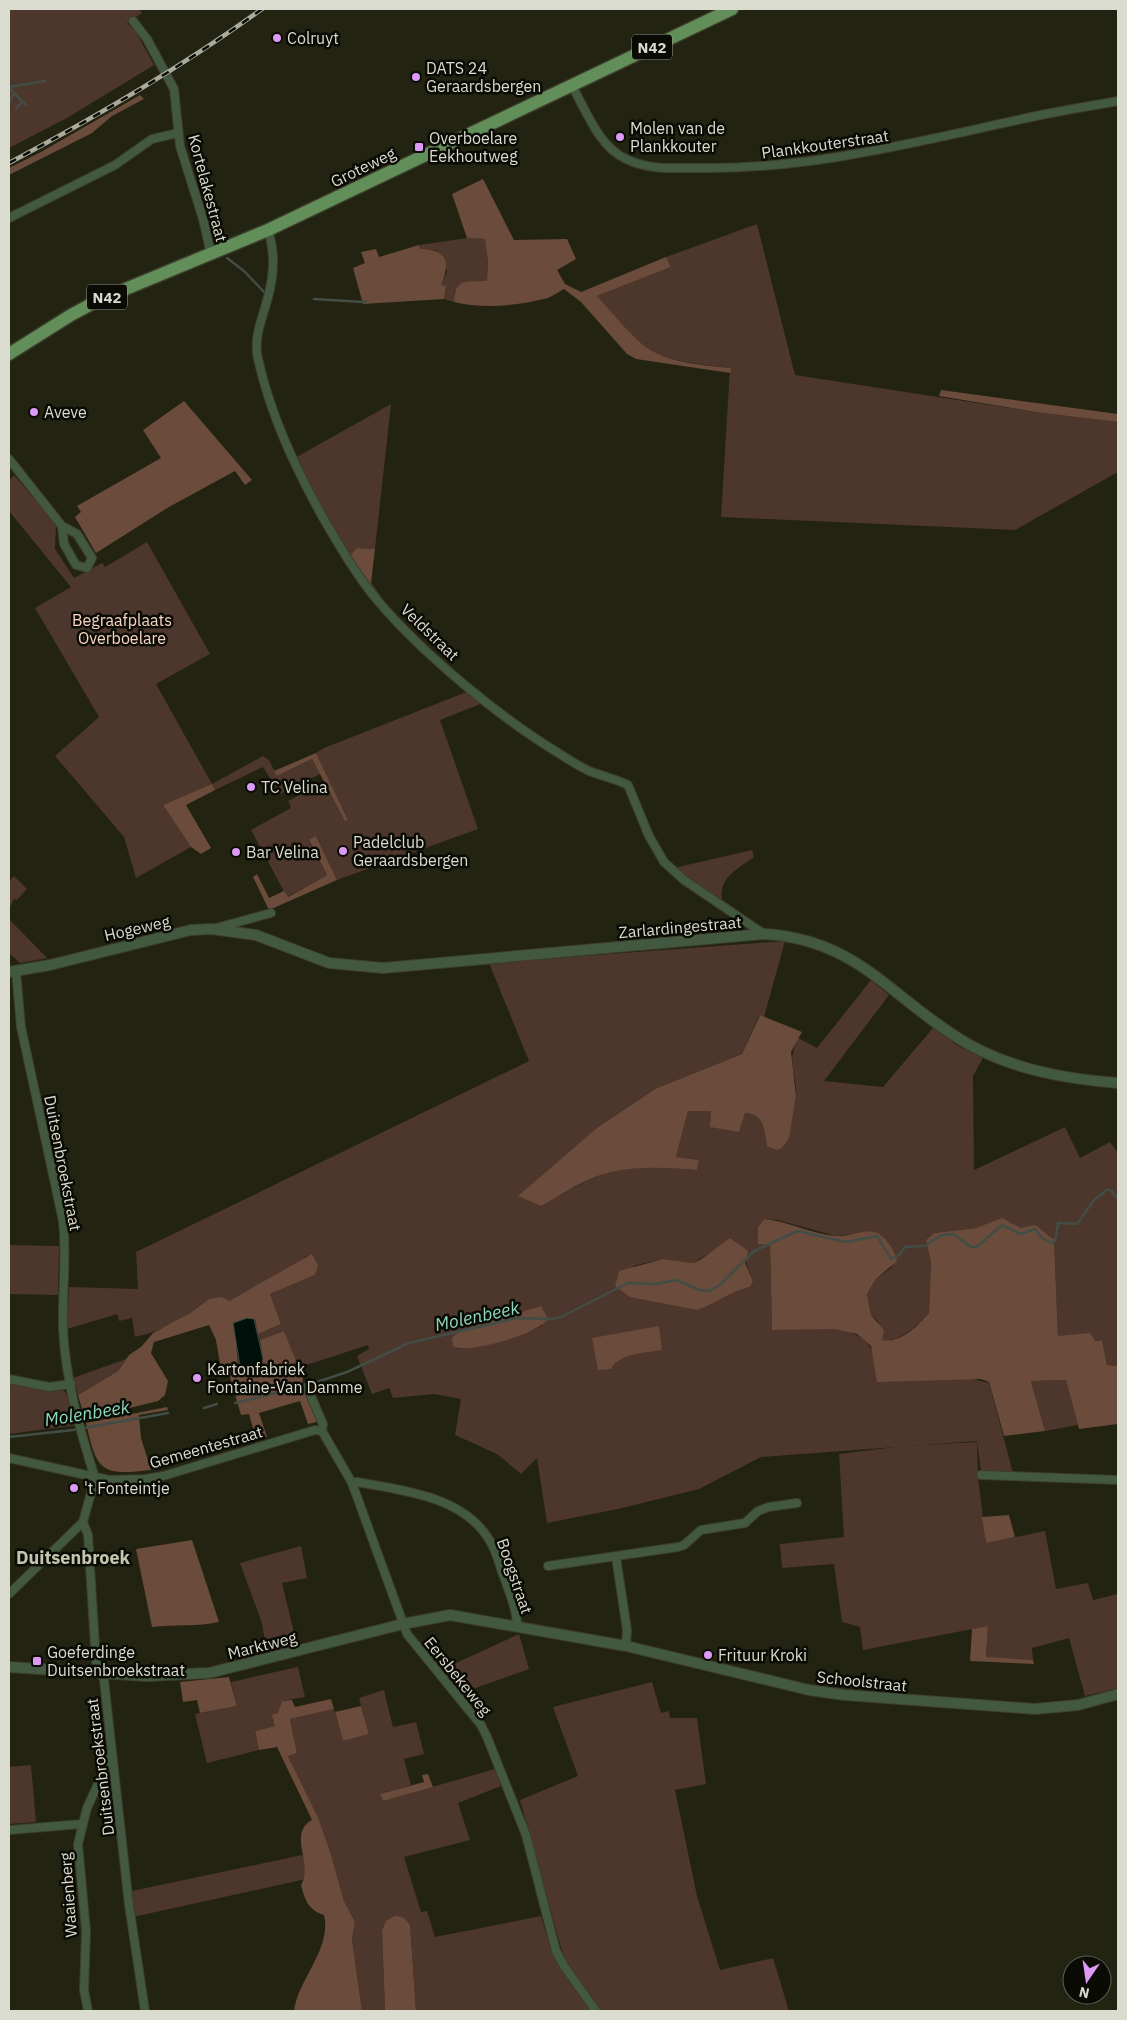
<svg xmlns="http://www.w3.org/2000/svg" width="1127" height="2020" font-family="'IBM Plex Sans',sans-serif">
	<rect width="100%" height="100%" fill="#222310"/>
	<g fill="#4d362b" fill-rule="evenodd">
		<polygon points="9,9 139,9 142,13 127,23 136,32 154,65 67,118 9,148"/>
		<path d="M757,224L795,375L1042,413L1118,422V472L1015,530L721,517L730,368C702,364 665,363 642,344C625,330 611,311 597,296L671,267L666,257Z"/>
		<polygon points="467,238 485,239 488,262 487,282 455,291 454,302 444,299 446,287 441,285 447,272 443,256 435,250 420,249 419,245"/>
		<polygon points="391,404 375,549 357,548 348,558 293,459"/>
		<polygon points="14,475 56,524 55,549 74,578 102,563 105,567 147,542 210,654 156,684 212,784 263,756 269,760 277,776 312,759 320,774 280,794 263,767 215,790 212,785 163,805 191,847 136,878 124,837 55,756 99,717 35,608 71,587 9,511 9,480"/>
		<polygon points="469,691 483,703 440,720 478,829 337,880 316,836 309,841 327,875 287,897 251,830 291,808 288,801 324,782 345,820 348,820 316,753 324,748"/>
		<path d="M752,850L754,857C736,870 716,879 723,904L674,868Z"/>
		<polygon points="14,876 27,889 17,900 14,899 9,909 9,881"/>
		<polygon points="9,919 47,958 20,963 9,953"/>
		<path d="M785,941L764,1017L759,1015L742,1054L657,1088L541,1206C566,1192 591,1175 619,1170C644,1165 671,1168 697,1170L699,1160L676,1157L688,1111H711L739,1132L745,1113C765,1116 764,1129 767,1146C779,1131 795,1116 796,1096C797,1072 786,1063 798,1038L817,1048L871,980L889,995L824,1081L883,1087L933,1028L957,1045L983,1058L973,1076L974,1170L1065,1127L1080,1158L1110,1142L1118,1153V1366L1107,1365L1102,1340L1095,1341L1058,1336L1054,1239L1043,1234L1040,1228H1021L1002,1219L976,1228L934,1233L926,1240L931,1263L929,1313C916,1326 902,1342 882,1340L878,1321L871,1315L867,1294L876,1279L892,1267L870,1232L836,1236L777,1220L764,1219L758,1227V1244L770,1245L772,1330C800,1329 864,1319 873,1354L989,1383L1013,1473L981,1472L977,1441L761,1457L699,1489L618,1509L547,1523L537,1458L521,1474L497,1454L455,1435L461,1399L434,1394L393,1398L389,1388L372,1394L357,1356L369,1349L368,1345L297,1368L284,1331L260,1340L258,1334L281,1324L270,1294L315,1275L306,1256L299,1263L229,1301L209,1299C186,1316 164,1331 135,1337L132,1318L119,1321L117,1314L67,1329L69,1287L138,1289L136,1252L529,1061L489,963ZM713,1251L745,1260L753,1281L750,1287L722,1296L697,1310L661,1302L633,1266L663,1259L693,1263ZM541,1306L542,1326C515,1338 486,1348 457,1349L527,1311Z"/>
		<polygon points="9,1245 59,1246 58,1295 9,1294"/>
		<polygon points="126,1359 118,1371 78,1395 73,1378"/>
		<polygon points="1066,1380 1078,1425 1045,1431 1031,1381"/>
		<polygon points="9,1383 29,1388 63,1390 67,1394 78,1425 9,1434"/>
		<polygon points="977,1442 978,1477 986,1543 1045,1531 1056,1589 1088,1583 1093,1600 1118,1594 1118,1688 1085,1696 1069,1638 1032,1648 1033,1660 986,1658 988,1626 863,1650 860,1627 842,1622 834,1564 782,1568 780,1544 844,1537 839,1454 903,1446"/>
		<polygon points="301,1546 307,1578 282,1583 297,1645 267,1653 262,1623 240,1563"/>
		<polygon points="519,1634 529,1669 462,1693 443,1669"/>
		<polygon points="298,1667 305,1697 282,1701 275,1726 255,1731 259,1750 207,1763 195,1714 237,1706 231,1682"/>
		<polygon points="652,1682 661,1713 669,1711 670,1718 697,1718 706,1784 675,1790 697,1896 720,1970 773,1958 789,2011 602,2011 574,1974 563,1955 520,1800 578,1776 553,1707"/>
		<polygon points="384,1690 393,1727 416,1722 424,1754 404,1759 411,1785 380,1794 383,1801 495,1769 501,1786 458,1803 470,1840 404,1857 421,1912 427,1911 435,1937 541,1916 550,1947 560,1966 591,2011 416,2011 410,1925 382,1931 385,2011 362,2011 352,1939 355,1922 344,1901 331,1854 288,1755 297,1753 290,1719 334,1709 343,1741 369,1734 359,1698"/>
		<polygon points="31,1765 36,1822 9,1824 9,1767"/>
		<polygon points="302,1855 306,1864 306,1879 133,1917 132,1891"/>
	</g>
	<g fill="#6b4b3b">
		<polygon points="140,95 144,99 112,116 92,133 9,175 9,168 41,152"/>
		<path d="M483,179L514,240L567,239L576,259L557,270L565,284L581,292L666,257L671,267L597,296C612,312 626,330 642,344C665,363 702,365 731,368L730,373L636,359L627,354L581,302L564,289C558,292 551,298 543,299C517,306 481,309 454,302C455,277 467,282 487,281L488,262L485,239L467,238L452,194Z"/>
		<path d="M419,245L420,249C447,249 451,262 441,285L446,286L444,299L363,304L353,268L365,263L361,252L376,249L379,257Z"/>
		<polygon points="941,390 1118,414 1118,422 1042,413 939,396"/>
		<polygon points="184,401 252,480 245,485 235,471 169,507 96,553 75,517 81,512 77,506 161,458 143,430"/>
		<polygon points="357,548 375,549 371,583 382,598 379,599 348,558"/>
		<polygon points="316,753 348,820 345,821 312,759 277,776 274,771"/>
		<polygon points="212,784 215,790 186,805 211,848 201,854 191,847 163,805"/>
		<polygon points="316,836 337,880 269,910 253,877 257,874 269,898 284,891 288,897 327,875 309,840"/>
		<path d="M760,1015L802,1032L791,1052L796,1096L789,1138L782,1148L777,1150L767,1146C764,1130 765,1115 745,1113L739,1132L710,1127L711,1111H688L676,1157L699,1160L697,1170C660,1167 620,1164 586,1181C570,1188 556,1198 541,1206L518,1196L597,1128L657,1088L742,1054Z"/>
		<path d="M1002,1218L1021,1228L1035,1225C1042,1229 1046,1235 1054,1239L1058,1336L1090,1333L1095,1341L1102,1340L1107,1365L1118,1366V1424L1079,1429L1066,1380L1031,1381L1045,1431L1004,1436L989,1382L981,1379L877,1382L871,1346L857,1334L834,1329L772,1330L770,1245L758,1244V1227L764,1219C788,1221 811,1234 836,1236C849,1237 865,1228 877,1233C886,1237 896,1252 897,1261L876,1279L867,1294L871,1315L884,1330L882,1340C902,1343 917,1326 929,1313L931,1263L926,1240L934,1233L976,1228Z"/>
		<path d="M730,1238L748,1251L745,1263L753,1281L750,1287C728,1292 717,1303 697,1310L630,1297L615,1286L619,1271L663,1259L693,1263L700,1260Z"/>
		<polygon points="312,1254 318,1266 315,1275 270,1294 281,1324 258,1334 255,1319 236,1344 238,1365 263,1359 260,1340 284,1331 303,1379 302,1384 320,1421 308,1424 300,1401 259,1413 267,1437 256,1439 249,1414 241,1415 229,1374 222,1375 216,1340 209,1325 154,1342 151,1353 168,1381 165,1395 158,1401 85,1419 78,1395 118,1371 129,1355 141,1347 153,1333 190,1313 209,1299 222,1297 229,1301"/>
		<path d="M541,1306L548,1319C540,1333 466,1356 453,1346L452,1338L461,1330Z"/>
		<path d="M659,1326L662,1350C646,1353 619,1353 611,1369L598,1370L592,1338Z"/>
		<path d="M167,1407L168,1410L139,1415L141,1438L151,1470C100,1476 97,1471 86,1423Z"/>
		<polygon points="1009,1515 1015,1537 986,1543 982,1517"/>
		<path d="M192,1540L219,1622C197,1627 175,1624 152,1627L136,1549Z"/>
		<polygon points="988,1626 986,1657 1033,1660 1034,1664 970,1661 972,1629"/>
		<polygon points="229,1677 237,1706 200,1713 197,1700 183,1702 180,1682"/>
		<path d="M331,1699L334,1709L290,1719L297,1753L288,1756L318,1818L331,1854L344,1901L355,1922L352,1939L362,2011H294C298,1979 332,1949 324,1915C308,1910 305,1900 301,1885C314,1866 287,1833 312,1820L277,1747L259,1750L255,1731L275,1726L272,1715L278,1713L282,1701L292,1700L295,1707Z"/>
		<polygon points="361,1706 369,1734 343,1741 335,1712"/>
		<polygon points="428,1774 433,1787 383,1801 380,1794 424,1782 422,1775"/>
		<polygon points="395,1916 403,1917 410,1925 416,2011 385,2011 382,1931 386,1921"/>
	</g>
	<polygon fill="#00100b" stroke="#424d46" points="247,1318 254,1319 263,1359 259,1374 253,1377 241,1373 233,1323"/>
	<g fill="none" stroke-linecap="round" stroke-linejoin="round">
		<g stroke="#424d46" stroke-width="2.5">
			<polyline points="9,87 45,81"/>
			<polyline points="9,88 26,105"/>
			<polyline points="9,103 14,93"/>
			<polyline points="16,109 22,101"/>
			<polyline points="227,258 244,271 266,294"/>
			<polyline points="314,299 363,302 366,301"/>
			<polyline points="311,1384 347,1372 409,1343 517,1318 551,1319 561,1317 628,1283 655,1284 677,1280 699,1290 709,1291 720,1285 754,1251 797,1231 846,1242 877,1236 891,1259 899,1255 905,1247 925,1246 940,1236 949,1234 955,1235 971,1247 977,1247 1002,1225 1021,1234 1035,1229 1042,1238 1051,1243 1055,1241 1058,1223 1077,1224 1094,1200 1107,1190 1111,1190 1118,1199"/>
			<polyline points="235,1403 302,1387"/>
			<polyline points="204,1408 217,1404"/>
			<polyline points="9,1437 73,1430 168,1413"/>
		</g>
		<defs>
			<g id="minor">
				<polyline points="133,21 147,39 174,89 180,146 203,219 211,254"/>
				<path d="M571,84C586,110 598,146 626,159C648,170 673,168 697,168C807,170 911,143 1018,120C1051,112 1085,107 1118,101"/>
				<polyline points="9,218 115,165 152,139 178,133"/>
				<path d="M268,230C275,251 274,275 268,297C263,317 253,337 258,359C271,416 294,465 322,516C339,545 356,575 378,601C423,654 500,718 560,754C569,760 579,766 589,771C602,776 616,779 628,785L649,836L664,862L684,880L764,934"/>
				<polyline points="9,459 62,526 77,534 92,558 87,568 76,565 64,544 62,526"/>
				<polyline points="216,928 271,913"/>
				<path d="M16,971L21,1027L63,1221C67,1257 62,1292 63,1328C65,1378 80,1431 95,1478"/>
				<polyline points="9,1379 49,1387 71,1384"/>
				<polyline points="307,1387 323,1424 322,1431 352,1483 407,1634 481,1725 487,1737 526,1835 556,1951 564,1966 596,2011"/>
				<polyline points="9,1458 109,1480 145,1479 163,1476 315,1430 322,1431"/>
				<polyline points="981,1475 1118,1480"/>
				<path d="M352,1483L357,1482C401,1490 462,1496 488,1538C496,1549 499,1564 504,1577C509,1592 517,1609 517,1625"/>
				<polyline points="83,1522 88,1535 96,1662 104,1680 129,1905 145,2011"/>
				<polyline points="616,1557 627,1630 626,1646"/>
				<polyline points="548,1566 678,1547 684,1545 701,1530 745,1523 758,1511 769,1507 797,1503"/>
				<polyline points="9,1594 83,1522 95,1478"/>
				<polyline points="9,1830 82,1824"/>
				<polyline points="88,2011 84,1990 86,1931 78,1844 87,1808 110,1758"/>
			</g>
			<g id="tertiary">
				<path d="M9,972L50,965L191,930L212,929L241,933L256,935L329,963L383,968L764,934C859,939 893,1001 968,1044C1015,1070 1066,1079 1118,1083"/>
				<polyline points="9,1667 147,1676 209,1673 403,1624 450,1615 626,1646 809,1690 845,1695 1035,1709 1078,1705 1118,1694"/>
			</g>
			<polyline id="primary" points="9,354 71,315 99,300 268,230 732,9"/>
		</defs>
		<use href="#minor" stroke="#3c3d2b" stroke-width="10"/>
		<use href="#tertiary" stroke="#3c3d2b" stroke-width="12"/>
		<use href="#primary" stroke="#3c3d2b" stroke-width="15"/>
		<use href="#minor" stroke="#43593f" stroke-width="8"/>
		<use href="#tertiary" stroke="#43593f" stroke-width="10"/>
		<use href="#primary" stroke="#628f59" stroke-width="12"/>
		<defs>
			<path id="rail" d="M9,163C96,117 182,67 262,9"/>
		</defs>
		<use href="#rail" stroke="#aaab9d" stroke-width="4.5"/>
		<use href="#rail" stroke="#0b0b05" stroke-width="2.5" stroke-dasharray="8" stroke-linecap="butt"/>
	</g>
	<g fill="#da9af6" stroke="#0b0b05" stroke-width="2">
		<circle cx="277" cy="38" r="5"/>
		<circle cx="416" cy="77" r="5"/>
		<circle cx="620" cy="137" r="5"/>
		<rect x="414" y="142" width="10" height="10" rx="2.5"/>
		<circle cx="34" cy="412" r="5"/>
		<circle cx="251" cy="787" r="5"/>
		<circle cx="343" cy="851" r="5"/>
		<circle cx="236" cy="852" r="5"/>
		<circle cx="197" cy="1378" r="5"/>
		<circle cx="74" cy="1488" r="5"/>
		<circle cx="708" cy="1655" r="5"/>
		<rect x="32" y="1656" width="10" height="10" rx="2.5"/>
	</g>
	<g text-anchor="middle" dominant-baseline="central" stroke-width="5" stroke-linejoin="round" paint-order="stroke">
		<g fill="#0b0b05" stroke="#9d9d93" stroke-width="1">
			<rect x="632" y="34.5" width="40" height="25" rx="4"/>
			<rect x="87" y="284.5" width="40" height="25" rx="4"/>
		</g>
		<g font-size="15" font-weight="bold" fill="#dbdcd0">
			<text x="652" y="47">N42</text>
			<text x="107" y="297">N42</text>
		</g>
		<g font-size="16" fill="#dbdcd0" stroke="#0b0b05" text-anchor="start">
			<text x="287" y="38">Colruyt</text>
			<text x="426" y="68">DATS 24<tspan x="426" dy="18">Geraardsbergen</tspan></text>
			<text x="630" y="128">Molen van de<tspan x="630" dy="18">Plankkouter</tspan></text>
			<text x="429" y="138">Overboelare<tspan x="429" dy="18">Eekhoutweg</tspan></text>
			<text x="44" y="412">Aveve</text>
			<text x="261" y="787">TC Velina</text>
			<text x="353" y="842">Padelclub<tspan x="353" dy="18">Geraardsbergen</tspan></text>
			<text x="246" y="852">Bar Velina</text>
			<text x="207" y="1369">Kartonfabriek<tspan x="207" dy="18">Fontaine-Van Damme</tspan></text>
			<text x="84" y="1488">'t Fonteintje</text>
			<text x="47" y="1652">Goeferdinge<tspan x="47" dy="18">Duitsenbroekstraat</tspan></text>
			<text x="718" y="1655">Frituur Kroki</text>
		</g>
		<g font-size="16" fill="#dbdcd0" stroke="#0b0b05">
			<text transform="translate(825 144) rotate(-8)">Plankkouterstraat</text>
			<text transform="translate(363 167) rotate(-26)">Groteweg</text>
			<text transform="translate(208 188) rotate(75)">Kortelakestraat</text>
			<text transform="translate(430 632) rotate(44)">Veldstraat</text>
			<text transform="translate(680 927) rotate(-5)">Zarlardingestraat</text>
			<text transform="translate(137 928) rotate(-13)">Hogeweg</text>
			<text transform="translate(63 1163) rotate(79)">Duitsenbroekstraat</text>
			<text transform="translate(206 1447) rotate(-16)">Gemeentestraat</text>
			<text transform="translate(515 1576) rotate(71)">Boogstraat</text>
			<text transform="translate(262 1645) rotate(-14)">Marktweg</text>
			<text transform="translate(458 1676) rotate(51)">Eersbekeweg</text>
			<text transform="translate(862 1681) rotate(6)">Schoolstraat</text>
			<text transform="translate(100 1767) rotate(-97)">Duitsenbroekstraat</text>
			<text transform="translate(68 1895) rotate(-94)">Waaienberg</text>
		</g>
		<g font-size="16" fill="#f9d4c2" stroke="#0b0b05">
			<text x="122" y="620">Begraafplaats<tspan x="122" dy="18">Overboelare</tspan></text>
		</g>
		<g font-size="18" font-style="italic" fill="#8ed6be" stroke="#0b0b05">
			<text transform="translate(477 1316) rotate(-12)">Molenbeek</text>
			<text transform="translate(87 1413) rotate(-9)">Molenbeek</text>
		</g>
		<g font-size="18" font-weight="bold" fill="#c4c5ae" stroke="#0b0b05">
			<text x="73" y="1557">Duitsenbroek</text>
		</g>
	</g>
	<rect width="1127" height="2020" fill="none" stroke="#dbdcd0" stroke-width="20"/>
	<g transform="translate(1087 1980) rotate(193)"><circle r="24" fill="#0b0b05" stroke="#5e5f56"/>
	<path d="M0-4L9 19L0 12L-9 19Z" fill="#da9af6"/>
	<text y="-8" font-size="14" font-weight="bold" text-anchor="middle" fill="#dbdcd0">N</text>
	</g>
</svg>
